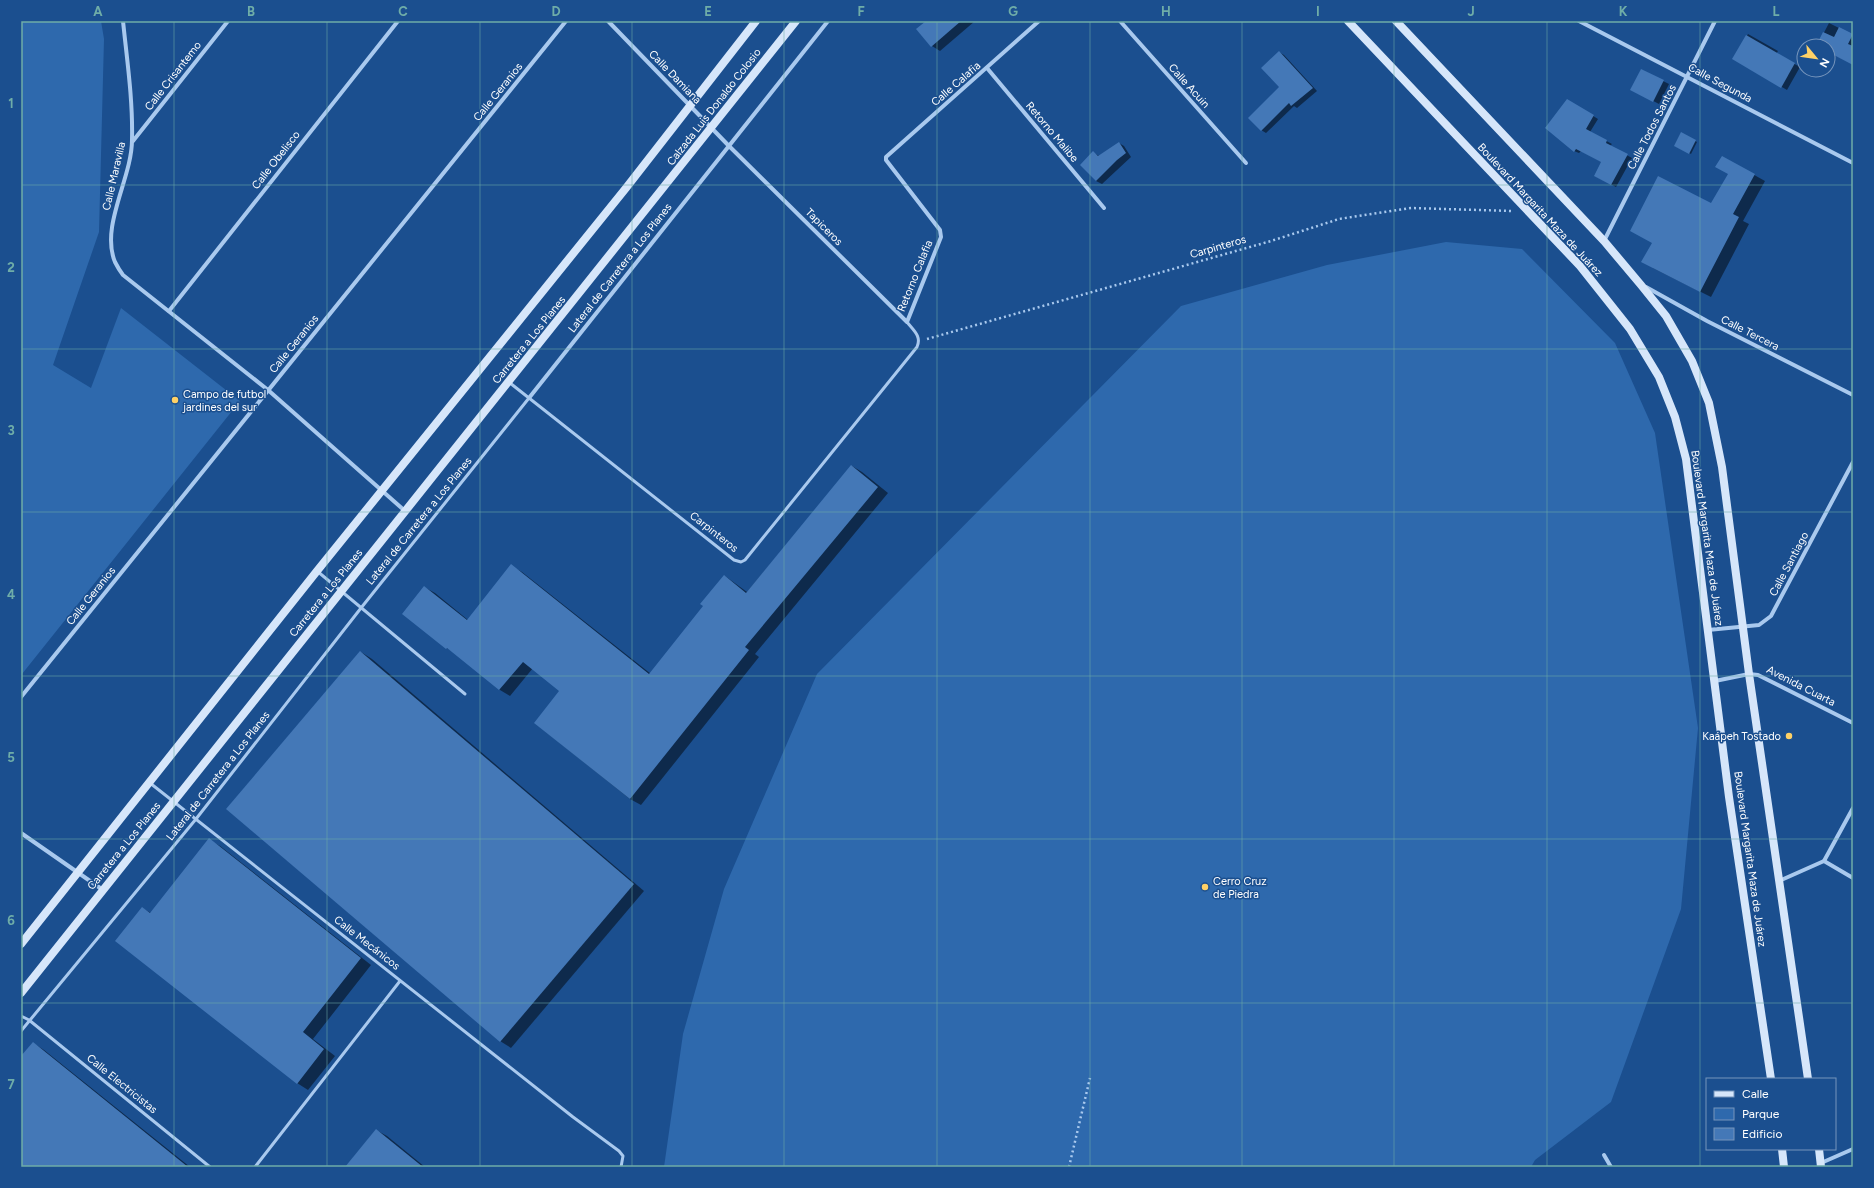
<svg xmlns="http://www.w3.org/2000/svg" width="1874" height="1188" font-family="Figtree,sans-serif">
	<rect width="100%" height="100%" fill="#1b4f8f"/>
	<g fill="#2e69ad">
		<polygon points="21,21 101,21 104,39 99,232 53,365 91,388 121,308 240,401 22,674"/>
		<polygon points="1446,242 1522,249 1615,343 1655,433 1698,728 1681,909 1611,1102 1535,1160 1531,1167 664,1167 683,1034 724,889 817,674 1181,306 1327,265"/>
	</g>
	<g fill="#0007">
		<polygon points="928,21 975,21 940,51 932,46"/>
		<polygon points="1829,23 1853,35 1853,64 1828,52 1828,46 1817,46"/>
		<polygon points="1748,34 1778,51 1776,54 1800,67 1787,90 1734,59"/>
		<polygon points="1279,52 1284,55 1317,91 1297,108 1294,106 1266,133 1261,130 1280,87"/>
		<polygon points="1641,70 1669,84 1659,104 1636,92"/>
		<polygon points="1567,100 1598,119 1590,132 1612,144 1610,146 1632,158 1616,187 1595,176 1602,162 1581,151 1579,153 1574,151"/>
		<polygon points="1681,134 1697,142 1691,154 1675,146"/>
		<polygon points="1119,143 1124,146 1131,157 1102,184 1096,181 1094,153 1099,156"/>
		<polygon points="1722,157 1765,181 1743,221 1749,224 1711,297 1653,268 1712,204 1729,174"/>
		<polygon points="852,466 862,472 888,493 755,654 759,657 641,805 630,799 535,723 561,691 533,668 510,696 500,690 458,655 447,648 424,587 435,593 468,620 511,566 522,572 651,674 705,606 725,576 747,592"/>
		<polygon points="361,652 372,659 644,891 511,1048 500,1041"/>
		<polygon points="209,840 220,846 371,965 313,1039 335,1056 308,1090 297,1083 142,908 151,913"/>
		<polygon points="33,1043 44,1050 190,1167 21,1167 21,1058"/>
		<polygon points="376,1130 387,1136 425,1167 346,1167"/>
	</g>
	<g fill="#4478b7">
		<polygon points="926,21 961,21 931,47 916,29"/>
		<polygon points="1839,27 1853,34 1848,44 1853,46 1853,65 1828,52 1828,46 1816,46 1823,32 1834,37"/>
		<polygon points="1746,35 1795,63 1781,88 1732,59"/>
		<polygon points="1279,51 1313,88 1291,106 1289,103 1261,131 1248,118 1279,87 1261,68"/>
		<polygon points="1641,69 1664,80 1653,102 1630,90"/>
		<polygon points="1567,99 1594,115 1586,129 1607,140 1606,143 1628,154 1611,185 1594,176 1601,162 1576,149 1574,152 1545,128"/>
		<polygon points="1681,132 1696,140 1689,154 1674,146"/>
		<polygon points="1119,142 1126,153 1117,160 1096,181 1080,165 1093,151 1098,156"/>
		<polygon points="1722,156 1755,174 1733,214 1739,217 1700,292 1641,262 1652,243 1630,231 1658,176 1711,203 1728,174 1715,167"/>
		<polygon points="851,465 878,487 745,647 749,650 630,799 534,723 559,691 523,662 499,690 447,648 446,649 402,614 424,586 467,620 511,564 649,674 703,606 700,604 724,575 746,593"/>
		<polygon points="360,651 634,884 500,1042 226,809"/>
		<polygon points="209,838 361,958 303,1032 324,1049 297,1084 115,941 142,907 150,913"/>
		<polygon points="33,1042 188,1167 21,1167 21,1056"/>
		<polygon points="376,1129 423,1167 345,1167"/>
	</g>
	<g fill="none" stroke-linecap="round" stroke-linejoin="round">
		<g stroke="#a9c9ee" stroke-width="2.5" stroke-dasharray="2 3" stroke-linecap="butt">
			<polyline points="927,339 1271,241 1339,219 1411,208 1512,211"/>
			<polyline points="1069,1167 1090,1078"/>
		</g>
		<g stroke="#a9c9ee" stroke-width="3">
			<path d="M510,383L734,560L741,562L745,560L917,347C922,336 913,330 907,322"/>
			<polyline points="317,571 465,694"/>
			<polyline points="150,783 573,1117 619,1151 623,1156 621,1167"/>
			<polyline points="21,1016 29,1020 210,1167"/>
			<polyline points="21,1031 196,819 361,608 529,398"/>
			<polyline points="255,1167 400,981"/>
		</g>
		<g stroke="#a9c9ee" stroke-width="4">
			<path d="M123,21C127,60 133,100 132,140C132,178 100,226 115,262C117,266 120,271 123,275L268,390L405,511"/>
			<polyline points="608,21 728,145 907,322 941,237 940,230 886,160 886,157 1039,21"/>
			<polyline points="1120,21 1246,163"/>
			<polyline points="1579,21 1853,163"/>
			<polyline points="987,68 1104,208"/>
			<polyline points="133,141 228,21"/>
			<polyline points="1604,241 1715,21"/>
			<polyline points="1646,287 1707,321 1853,395"/>
			<polyline points="169,311 398,21"/>
			<polyline points="529,398 828,21"/>
			<polyline points="1708,630 1759,625 1771,616 1853,462"/>
			<polyline points="1715,681 1749,674 1758,675 1853,723"/>
			<polyline points="21,697 566,21"/>
			<polyline points="21,833 103,890"/>
			<polyline points="1824,861 1853,878"/>
			<polyline points="1779,881 1824,861 1853,808"/>
			<polyline points="1604,1155 1611,1167"/>
			<polyline points="1821,1163 1853,1149"/>
		</g>
		<g stroke="#d6e6fa" stroke-width="8">
			<polyline points="1348,21 1580,266 1630,329 1659,377 1675,417 1686,459 1729,797 1771,1079"/>
			<polyline points="1396,21 1604,241 1641,285 1666,316 1692,361 1709,403 1722,467 1749,674 1808,1079"/>
			<polyline points="21,944 317,571 626,188 756,21"/>
			<path d="M21,993C278,668 539,346 796,21"/>
			<polyline points="1782,1149 1784,1167"/>
			<polyline points="1819,1149 1821,1167"/>
		</g>
	</g>
	<path fill="none" stroke="#6fada8" stroke-width="1" stroke-opacity="0.55" d="M174,21V1167M327,21V1167M480,21V1167M632,21V1167M784,21V1167M937,21V1167M1090,21V1167M1242,21V1167M1394,21V1167M1547,21V1167M1700,21V1167M21,185H1853M21,349H1853M21,512H1853M21,676H1853M21,839H1853M21,1003H1853"/>
	<g fill="#ffd166" stroke="#1b4f8f" stroke-width="1.5">
		<circle cx="175" cy="400" r="4"/>
		<circle cx="1789" cy="736" r="4"/>
		<circle cx="1205" cy="887" r="4"/>
	</g>
	<g text-anchor="middle" dominant-baseline="central" stroke-width="3" stroke-linejoin="round" paint-order="stroke">
		<g font-size="11" fill="#fff" stroke="#1b4f8f">
			<text transform="translate(173 76) rotate(-52)">Calle Crisantemo</text>
			<text transform="translate(675 77) rotate(46)">Calle Damiana</text>
			<text transform="translate(1720 83) rotate(28)">Calle Segunda</text>
			<text transform="translate(956 84) rotate(-41)">Calle Calafia</text>
			<text transform="translate(1189 86) rotate(48)">Calle Acuin</text>
			<text transform="translate(498 92) rotate(-51)">Calle Geranios</text>
			<text transform="translate(714 107) rotate(-52)">Calzada Luis Donaldo Colosio</text>
			<text transform="translate(1652 127) rotate(-63)">Calle Todos Santos</text>
			<text transform="translate(1052 132) rotate(50)">Retorno Malibe</text>
			<text transform="translate(276 160) rotate(-52)">Calle Obelisco</text>
			<text transform="translate(114 176) rotate(-77)">Calle Maravilla</text>
			<text transform="translate(1540 210) rotate(47)">Boulevard Margarita Maza de Juárez</text>
			<text transform="translate(824 227) rotate(45)">Tapiceros</text>
			<text transform="translate(1218 247) rotate(-16)">Carpinteros</text>
			<text transform="translate(620 268) rotate(-52)">Lateral de Carretera a Los Planes</text>
			<text transform="translate(915 276) rotate(-68)">Retorno Calafia</text>
			<text transform="translate(1750 333) rotate(27)">Calle Tercera</text>
			<text transform="translate(529 340) rotate(-51)">Carretera a Los Planes</text>
			<text transform="translate(294 344) rotate(-51)">Calle Geranios</text>
			<text transform="translate(419 521) rotate(-51)">Lateral de Carretera a Los Planes</text>
			<text transform="translate(714 532) rotate(38)">Carpinteros</text>
			<text transform="translate(1707 538) rotate(82)">Boulevard Margarita Maza de Juárez</text>
			<text transform="translate(1789 564) rotate(-62)">Calle Santiago</text>
			<text transform="translate(326 593) rotate(-51)">Carretera a Los Planes</text>
			<text transform="translate(91 596) rotate(-51)">Calle Geranios</text>
			<text transform="translate(1801 686) rotate(27)">Avenida Cuarta</text>
			<text transform="translate(218 776) rotate(-52)">Lateral de Carretera a Los Planes</text>
			<text transform="translate(124 846) rotate(-51)">Carretera a Los Planes</text>
			<text transform="translate(1750 859) rotate(82)">Boulevard Margarita Maza de Juárez</text>
			<text transform="translate(367 943) rotate(38)">Calle Mecánicos</text>
			<text transform="translate(122 1084) rotate(39)">Calle Electricistas</text>
		</g>
		<g font-size="11" fill="#fff" stroke="#1b4f8f" text-anchor="start">
			<text x="183" y="394">Campo de futbol<tspan x="183" dy="13">jardines del sur</tspan></text>
			<text x="1781" y="736" text-anchor="end">Kaápeh Tostado</text>
			<text x="1213" y="881">Cerro Cruz<tspan x="1213" dy="13">de Piedra</tspan></text>
		</g>
	</g>
	<rect width="1874" height="1188" fill="none" stroke="#1b4f8f" stroke-width="44"/>
	<rect x="1706" y="1078" width="130" height="72" fill="#1b4f8f" stroke="#7695bc"/>
	<rect x="1714" y="1091" width="20" height="6" fill="#d6e6fa" stroke="#7695bc"/>
	<text x="1742" y="1098" font-size="12" fill="#ffffff">Calle</text>
	<rect x="1714" y="1108" width="20" height="12" fill="#2e69ad" stroke="#7695bc"/>
	<text x="1742" y="1118" font-size="12" fill="#ffffff">Parque</text>
	<rect x="1714" y="1128" width="20" height="12" fill="#4478b7" stroke="#7695bc"/>
	<text x="1742" y="1138" font-size="12" fill="#ffffff">Edificio</text>
	<g transform="translate(1816 58) rotate(119)"><circle r="19" fill="#1b4f8f" stroke="#7695bc"/>
	<path d="M0-3L7 15L0 10L-7 15Z" fill="#ffd166"/>
	<text y="-6" font-size="11" font-weight="bold" text-anchor="middle" fill="#ffffff">N</text>
	</g>
	<rect x="22" y="22" width="1830" height="1144" fill="none" stroke="#6fada8" stroke-width="1.5"/>
	<g font-size="13" text-anchor="middle" font-weight="bold" fill="#6fada8">
		<text x="98" y="16">A</text>
		<text x="251" y="16">B</text>
		<text x="403" y="16">C</text>
		<text x="556" y="16">D</text>
		<text x="708" y="16">E</text>
		<text x="861" y="16">F</text>
		<text x="1013" y="16">G</text>
		<text x="1166" y="16">H</text>
		<text x="1318" y="16">I</text>
		<text x="1471" y="16">J</text>
		<text x="1623" y="16">K</text>
		<text x="1776" y="16">L</text>
		<text x="11" y="108">1</text>
		<text x="11" y="272">2</text>
		<text x="11" y="435">3</text>
		<text x="11" y="599">4</text>
		<text x="11" y="762">5</text>
		<text x="11" y="925">6</text>
		<text x="11" y="1089">7</text>
	</g>
</svg>
